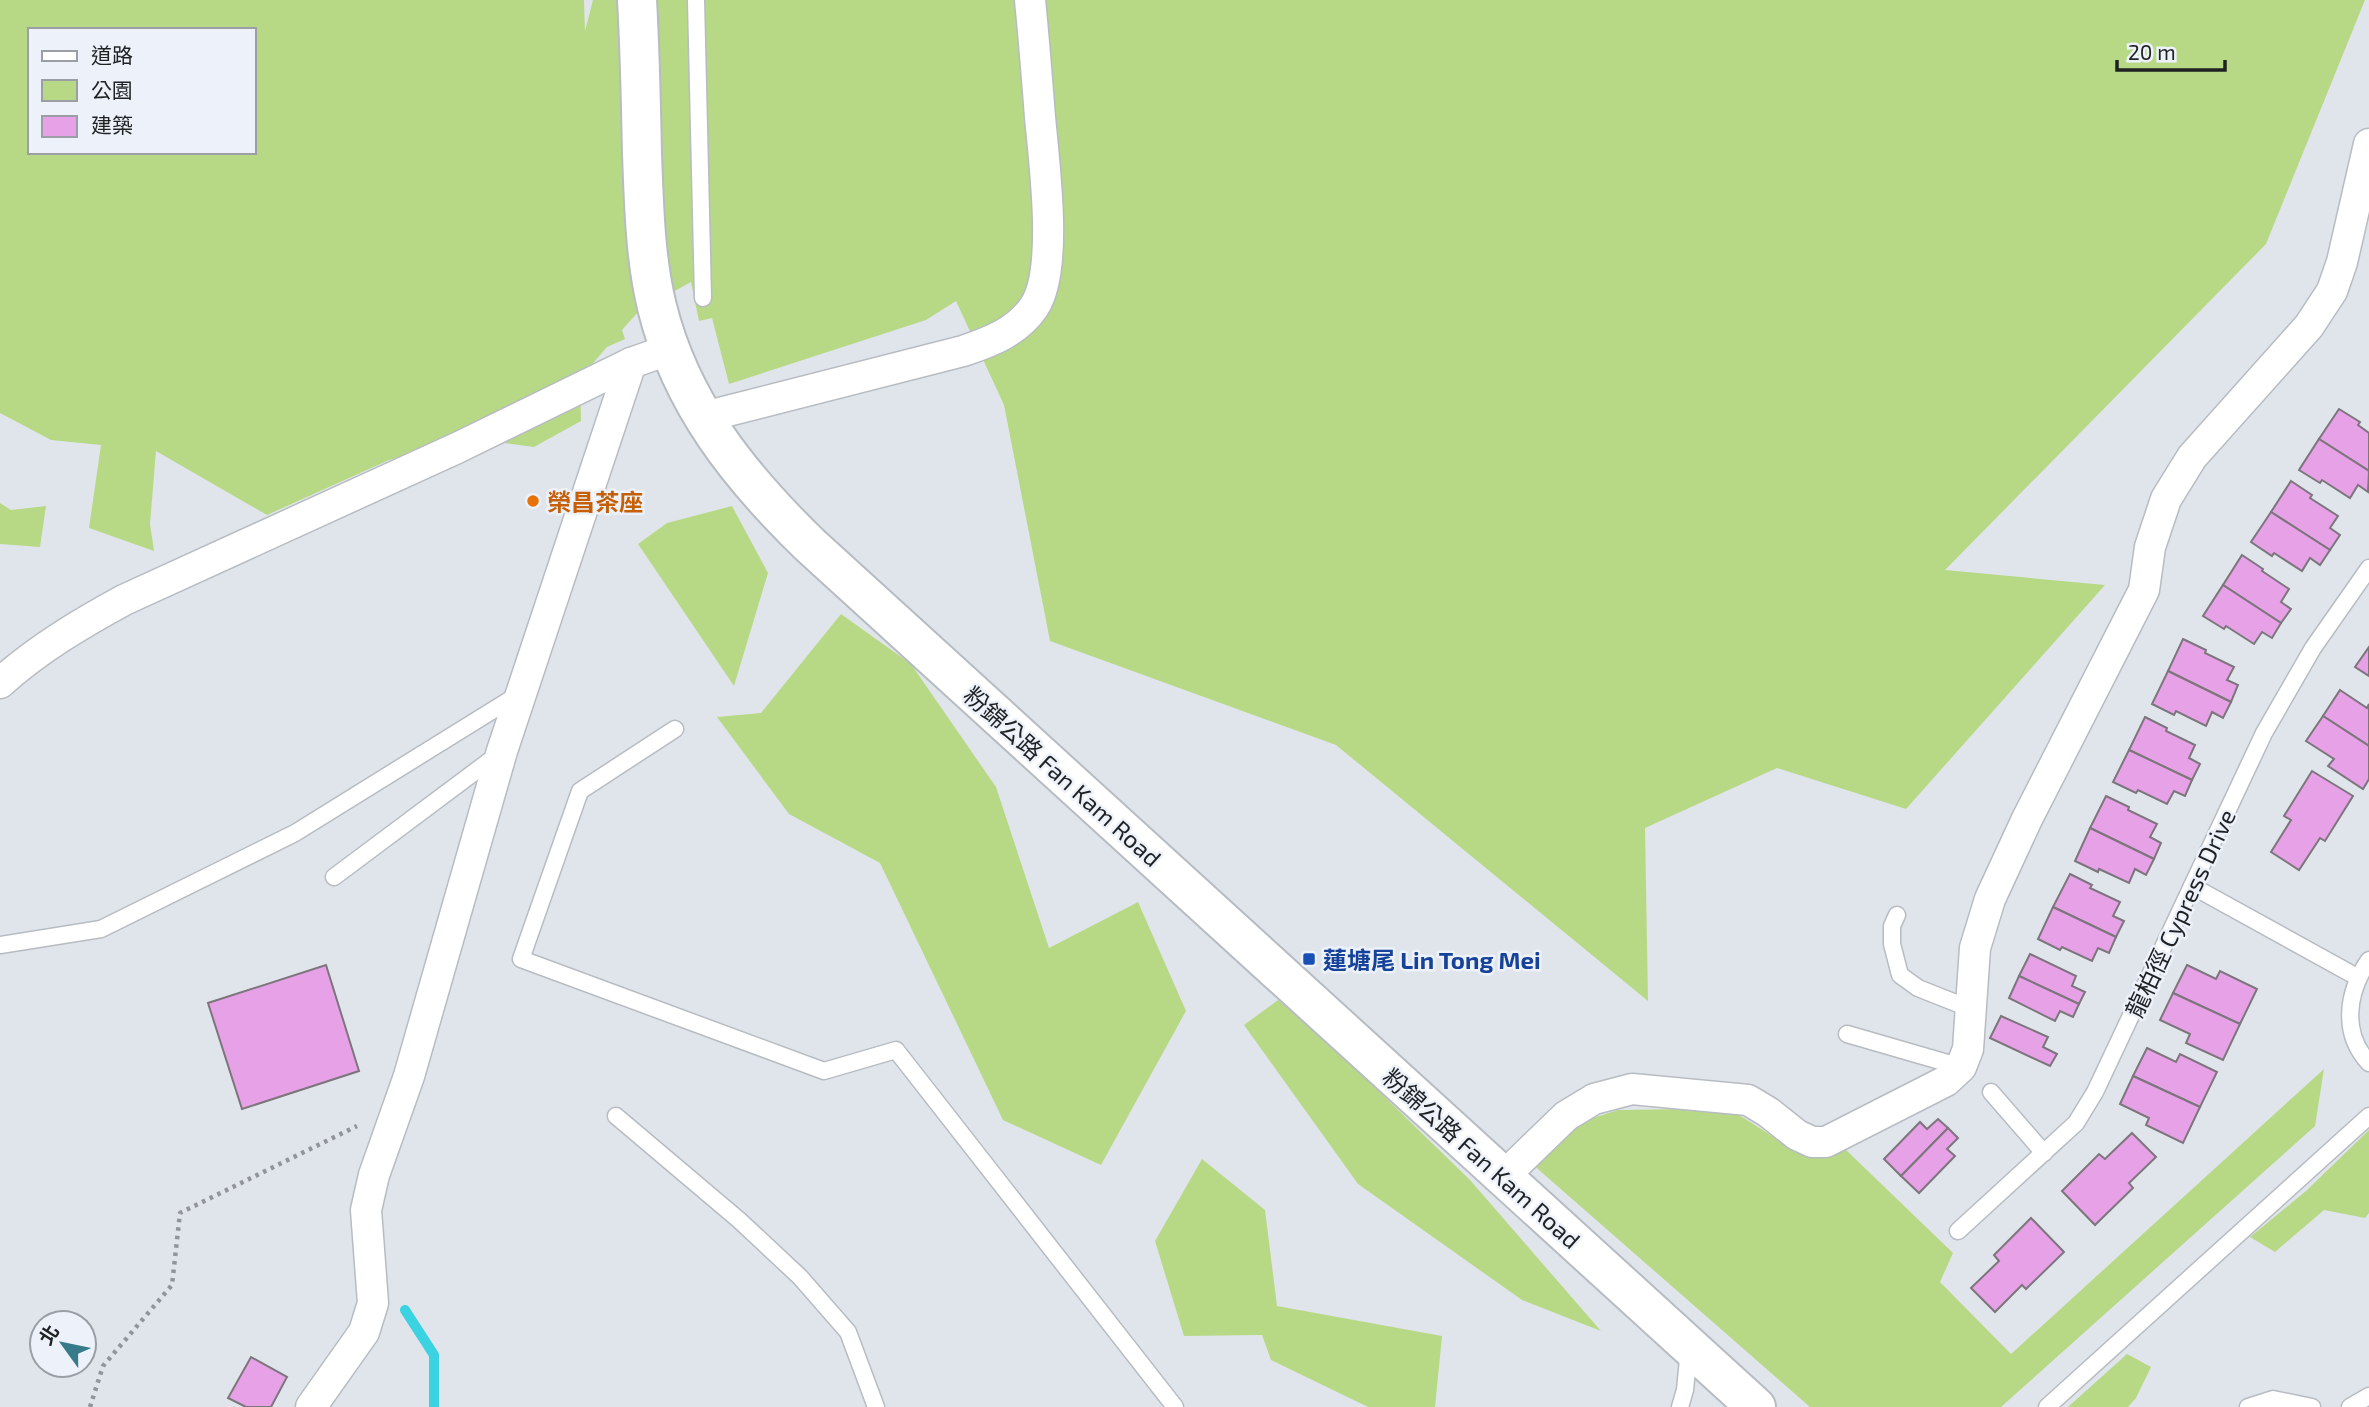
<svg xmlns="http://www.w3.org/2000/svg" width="2369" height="1407" font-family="'Exo 2','Noto Sans TC',sans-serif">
	<rect width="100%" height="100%" fill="#e0e5ec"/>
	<g fill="#b7d985" fill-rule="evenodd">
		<path d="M0,0H584L585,31L593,0H2365L2266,244L1945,570L2105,585L1906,809L1777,768L1645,828L1648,1001L1336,745L1050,641L1004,405L956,301L926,320L729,384L712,318L699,321L691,282L640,310L622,330L625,339L607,347L580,378L581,421L534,447L474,439L389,460L267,515L156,451L150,524L154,551L89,528L101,445L51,440L0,413ZM30,30H254V152H30Z"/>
		<polygon points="0,503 11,510 46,506 40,547 0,544"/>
		<polygon points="732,506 768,573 734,686 638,544 667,523"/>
		<polygon points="841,614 911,664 996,787 1049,948 1138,902 1186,1011 1101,1165 1003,1120 880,863 789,814 717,717 761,713"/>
		<polygon points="1278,1000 1325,1039 1470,1180 1601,1331 1522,1300 1358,1184 1244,1025"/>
		<polygon points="2324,1069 2315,1126 2001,1407 1810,1407 1531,1163 1578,1123 1618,1110 1682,1109 1739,1115 1783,1143 1813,1151 1844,1148 1953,1253 1940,1282 2011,1354"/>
		<polygon points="2369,1130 2369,1213 2365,1218 2324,1210 2275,1252 2250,1237 2306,1191"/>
		<polygon points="1202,1159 1265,1210 1277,1306 1442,1336 1435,1407 1368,1407 1271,1360 1262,1335 1184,1336 1155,1241"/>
		<polygon points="2127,1354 2151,1367 2136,1398 2128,1407 2068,1407"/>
	</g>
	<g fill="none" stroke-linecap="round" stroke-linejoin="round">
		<polyline stroke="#3bd2e1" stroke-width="10" points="405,1310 434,1355 434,1407"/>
	</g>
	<g fill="#e6a1e7" stroke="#7c767c" stroke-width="2">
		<polygon points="2339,409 2360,422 2358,425 2369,433 2369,471 2319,439"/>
		<polygon points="2319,439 2369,471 2368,492 2358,485 2350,498 2322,480 2320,483 2299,470"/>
		<polygon points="2291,481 2312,495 2310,498 2338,516 2330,528 2340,535 2330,550 2271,512"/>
		<polygon points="2271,512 2330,550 2320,565 2310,558 2302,571 2274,553 2272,556 2251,542"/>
		<polygon points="2242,555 2263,569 2262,571 2289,589 2281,602 2291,609 2281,623 2223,585"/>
		<polygon points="2223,585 2281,623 2272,638 2262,632 2254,644 2226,626 2224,629 2203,616"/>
		<polygon points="2183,639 2206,650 2205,653 2234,667 2227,680 2238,685 2231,702 2168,671"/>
		<polygon points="2369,647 2369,676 2355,667"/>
		<polygon points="2168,671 2231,702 2223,718 2212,712 2206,726 2176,711 2174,715 2152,704"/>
		<polygon points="2340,690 2367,708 2369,704 2369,746 2323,716"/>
		<polygon points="2323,716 2369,746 2369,779 2363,789 2328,766 2334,759 2306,741"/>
		<polygon points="2145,717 2167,728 2166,731 2195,745 2189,758 2200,764 2192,780 2129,750"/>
		<polygon points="2129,750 2192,780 2185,796 2174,791 2167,804 2138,790 2136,793 2113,782"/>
		<polygon points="2312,771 2353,796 2325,841 2320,838 2299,870 2271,852 2291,820 2284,816"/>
		<polygon points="2106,796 2129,807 2128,810 2157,824 2150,837 2161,843 2154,859 2090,828"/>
		<polygon points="2090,828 2154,859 2146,875 2135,869 2129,883 2099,869 2098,872 2075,861"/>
		<polygon points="2070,874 2092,885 2090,888 2120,902 2113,916 2124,921 2116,937 2053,907"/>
		<polygon points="2053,907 2116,937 2109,953 2098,948 2092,961 2062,947 2060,950 2038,939"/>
		<polygon points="2030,954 2076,976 2072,986 2085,992 2079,1004 2019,976"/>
		<polygon points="326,965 359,1071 242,1109 208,1003"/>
		<polygon points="2187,965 2216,979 2220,971 2257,989 2240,1024 2173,993"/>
		<polygon points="2019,976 2079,1004 2073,1017 2060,1011 2055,1021 2009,998"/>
		<polygon points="2173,993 2240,1024 2223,1060 2186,1043 2190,1034 2160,1020"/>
		<polygon points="2001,1016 2048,1037 2043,1047 2057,1054 2050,1066 1990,1038"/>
		<polygon points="2147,1048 2176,1062 2180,1054 2217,1072 2200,1107 2133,1076"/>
		<polygon points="2133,1076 2200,1107 2183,1143 2146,1125 2149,1118 2120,1104"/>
		<polygon points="1938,1119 1948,1128 1901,1176 1884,1159 1920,1122 1927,1129"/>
		<polygon points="1948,1128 1958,1138 1947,1149 1955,1156 1919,1193 1901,1176"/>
		<polygon points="2132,1133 2156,1157 2129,1183 2133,1188 2095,1225 2062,1191 2099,1154 2105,1159"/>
		<polygon points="2031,1218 2064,1252 2026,1289 2022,1285 1995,1312 1971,1288 1999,1261 1994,1255"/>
		<polygon points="251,1357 287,1377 271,1407 246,1407 228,1398"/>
	</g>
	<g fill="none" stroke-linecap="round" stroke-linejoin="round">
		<defs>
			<g id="service">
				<polyline points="696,0 703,298"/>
				<polyline points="675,729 580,791 521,959 824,1071 896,1050 1175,1407"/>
				<polyline points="334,877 500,753"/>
				<polyline points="2192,886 2357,977"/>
				<polyline points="1897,915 1892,926 1892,944 1900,975 1918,988 1971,1009"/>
				<polyline points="0,945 101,929 295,833 519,694"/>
				<path d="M2369,960C2347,992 2341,1033 2369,1063"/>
				<polyline points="1847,1034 1961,1067"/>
				<polyline points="1991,1092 2044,1153"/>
				<polyline points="616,1116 739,1220 800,1277 848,1332 876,1407"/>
				<polyline points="1958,1231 2076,1123 2095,1092 2264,733 2313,648 2369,568"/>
				<polyline points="1680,1407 1685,1390 1689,1349"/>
				<polyline points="2047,1407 2369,1116"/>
				<polyline points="2248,1407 2273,1399 2312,1407"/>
				<polyline points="2350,1407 2369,1396"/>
			</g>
			<g id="minor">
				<path d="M704,417L963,351C990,342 1017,332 1034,307C1059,270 1044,162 1040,117C1037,78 1034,39 1030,0"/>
				<path d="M0,683C38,649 80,624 124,600L457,448L631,363L671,349"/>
				<polyline points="1503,1177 1566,1116 1594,1099 1632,1089 1748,1100 1768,1112 1797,1135 1812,1142 1826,1142 1946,1081 1961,1067 1968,1049 1975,948 1990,899 2027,819 2144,590 2150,547 2166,499 2192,457 2309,326 2332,291 2342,262 2369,144"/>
				<polyline points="311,1407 364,1332 373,1303 366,1210 374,1175 409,1076 502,751 631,363"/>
			</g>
			<path id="secondary" d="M637,0C640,51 641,103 642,154C644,205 645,258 657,307C681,404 740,477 810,545L1756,1407"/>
		</defs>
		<use href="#service" stroke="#b7bcc2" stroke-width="19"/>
		<use href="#minor" stroke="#b7bcc2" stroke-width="33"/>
		<use href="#secondary" stroke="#b7bcc2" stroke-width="42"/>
		<polyline stroke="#919499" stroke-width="4.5" stroke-dasharray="3.5 5" stroke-linecap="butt" points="90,1407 103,1366 172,1285 180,1213 357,1126"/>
		<use href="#service" stroke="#fff" stroke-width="16"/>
		<use href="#minor" stroke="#fff" stroke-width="30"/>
		<use href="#secondary" stroke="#fff" stroke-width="38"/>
	</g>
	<circle fill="#e8710a" stroke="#edf2fa" stroke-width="2.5" cx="533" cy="501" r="7"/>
	<rect fill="#1a4fb4" stroke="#edf2fa" stroke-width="2.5" x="1302" y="952" width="14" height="14" rx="3.5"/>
	<g text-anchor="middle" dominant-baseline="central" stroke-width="5" stroke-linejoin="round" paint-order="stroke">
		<g font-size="24" font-weight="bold" fill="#c56008" stroke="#edf2fa" text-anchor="start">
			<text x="547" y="501">榮昌茶座</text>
		</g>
		<g font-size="24" fill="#1f2123" stroke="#edf2fa">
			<text transform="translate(1063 776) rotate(42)">粉錦公路 Fan Kam Road</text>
			<text transform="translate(2180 913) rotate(-65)">龍柏徑 Cypress Drive</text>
			<text transform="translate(1482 1158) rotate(42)">粉錦公路 Fan Kam Road</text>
		</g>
		<g font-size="24" font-weight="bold" fill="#164399" stroke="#edf2fa" text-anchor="start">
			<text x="1323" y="959">蓮塘尾 Lin Tong Mei</text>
		</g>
	</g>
	<rect x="28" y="28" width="228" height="126" fill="#edf2fa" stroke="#9b9ea4" stroke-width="2"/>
	<rect x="42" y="51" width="35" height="10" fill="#ffffff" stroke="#9b9ea4" stroke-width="2"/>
	<text x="91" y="63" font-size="21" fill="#1f2123">道路</text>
	<rect x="42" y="80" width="35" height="21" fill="#b7d985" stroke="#9b9ea4" stroke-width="2"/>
	<text x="91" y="98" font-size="21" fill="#1f2123">公園</text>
	<rect x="42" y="116" width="35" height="21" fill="#e6a1e7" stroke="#9b9ea4" stroke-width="2"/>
	<text x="91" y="133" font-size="21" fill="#1f2123">建築</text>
	<g transform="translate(63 1344) rotate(303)"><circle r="33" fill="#edf2fa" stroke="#9b9ea4" stroke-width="2"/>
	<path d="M0-5L12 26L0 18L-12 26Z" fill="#377a8a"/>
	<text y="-10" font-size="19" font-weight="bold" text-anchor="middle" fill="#1f2123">北</text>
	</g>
	<path d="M2117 60v10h108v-10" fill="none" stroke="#1f2123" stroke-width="3.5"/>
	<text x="2128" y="60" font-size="21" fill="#1f2123" stroke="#edf2fa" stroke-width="5" paint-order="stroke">20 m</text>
</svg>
